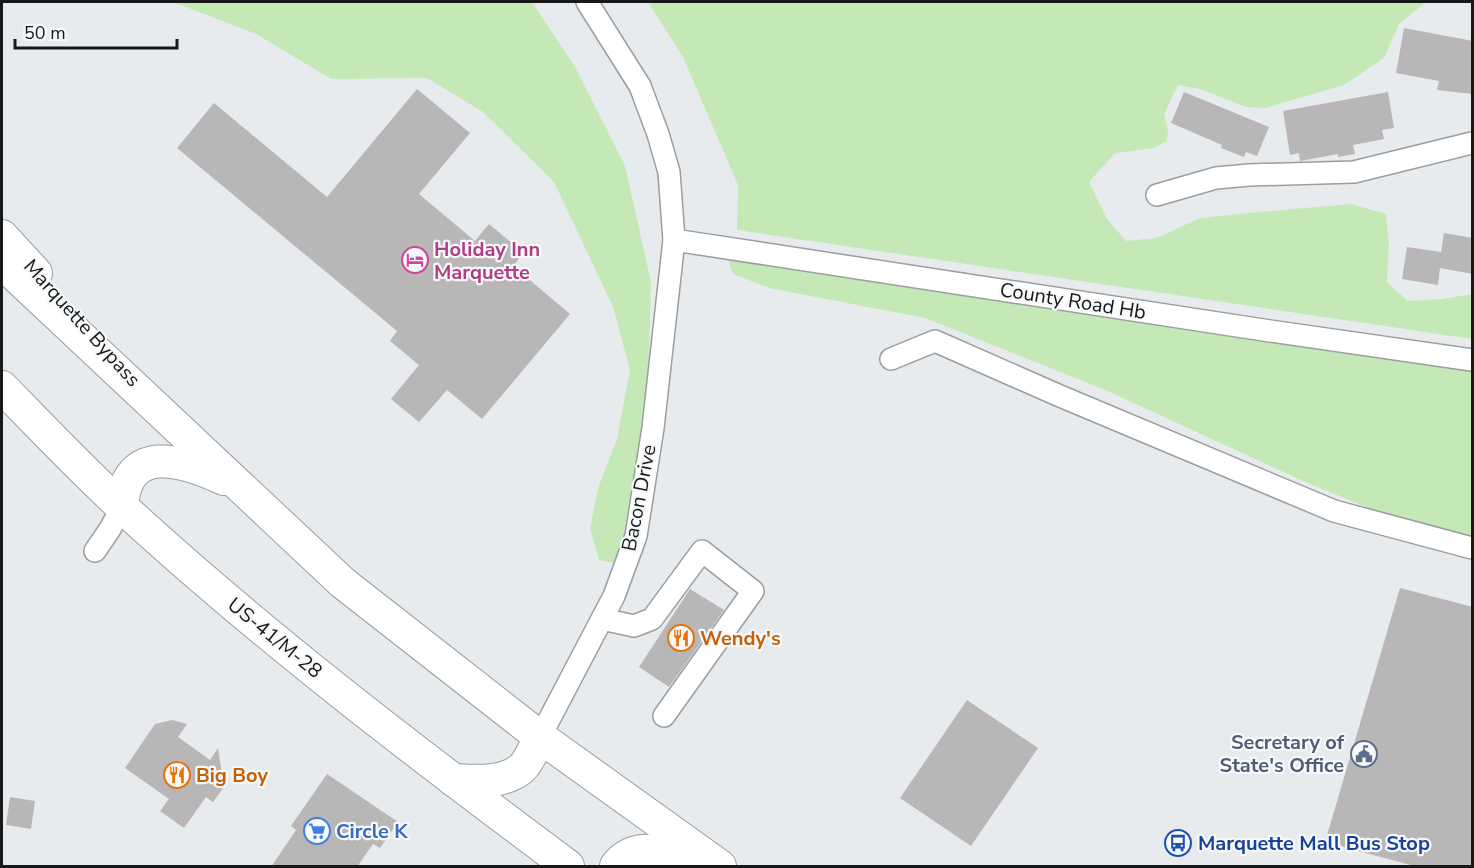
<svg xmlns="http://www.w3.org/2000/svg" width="1474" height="868" font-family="'Nunito Sans',sans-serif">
	<rect width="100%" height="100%" fill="#e8ebed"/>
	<g fill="#c4e9b7">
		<polygon points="173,2 532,2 575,67 625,166 651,282 647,426 629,536 613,563 599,560 590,529 598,488 617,439 630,370 613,307 554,182 483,112 427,78 331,79 256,34"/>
		<polygon points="648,2 1426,2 1399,24 1384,58 1344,85 1265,108 1246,107 1200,89 1178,85 1164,114 1168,129 1167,141 1154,148 1115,153 1089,182 1107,219 1126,241 1156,238 1200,218 1269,211 1351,204 1386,214 1389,245 1387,282 1408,301 1442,299 1472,294 1472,339 737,230 738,185 683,57"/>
		<polygon points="727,256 1472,367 1472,535 1391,517 1312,485 1103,389 925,318 769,288 733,274"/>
	</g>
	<g fill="#b8b6b7">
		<polygon points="1404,28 1473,41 1473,94 1437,90 1439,81 1396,73"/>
		<polygon points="417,89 470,133 419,194 475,241 489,224 524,253 513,266 570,314 482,419 447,390 419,422 391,399 419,365 390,341 397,331 177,148 214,103 327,197"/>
		<polygon points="1184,92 1269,127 1257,156 1246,152 1244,157 1221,148 1222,145 1171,123"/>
		<polygon points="1388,92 1394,128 1382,130 1384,139 1353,145 1355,154 1338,157 1338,154 1300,161 1299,153 1290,155 1283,111"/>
		<polygon points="1444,233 1473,238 1473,274 1440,268 1438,285 1402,279 1407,247 1441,252"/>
		<polygon points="1400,588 1473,607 1473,867 1418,867 1325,842"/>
		<polygon points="690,589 724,610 669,687 639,667"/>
		<polygon points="967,700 1038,748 971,846 900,798"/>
		<polygon points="172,720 187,724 178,737 210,760 218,748 224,787 213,802 206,797 184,828 160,811 169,799 125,768 155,724"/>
		<polygon points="327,774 398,822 380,848 373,844 357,867 271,867 296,830 291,826"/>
		<polygon points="10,797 35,801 31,829 6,825"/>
	</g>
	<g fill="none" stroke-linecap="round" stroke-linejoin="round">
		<defs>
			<g id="minor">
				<polyline points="1157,195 1216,178 1249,175 1354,172 1472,143"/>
				<polyline points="674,240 1270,331 1472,360"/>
				<polyline points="891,359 935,341 1060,396 1334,511 1472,548"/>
				<polyline points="95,551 110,529 122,507"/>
				<polyline points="602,619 634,626 652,619 702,551 753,591 664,716"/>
				<polyline points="540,737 614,596 636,536 653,428 674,240 669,172 658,134 640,86 587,2"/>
			</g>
			<g id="highway">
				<polyline points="2,236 36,273"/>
				<polyline points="2,263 343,583 540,737 720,866"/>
				<path d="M2,387C41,427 79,467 120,505C261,635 415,752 568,866"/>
				<path d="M122,507C126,442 183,460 224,479"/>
				<path d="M453,780C475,781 502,784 521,769C529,762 535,746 540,737"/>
				<path d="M616,866C637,839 672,854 698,866"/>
			</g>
		</defs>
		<use href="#minor" stroke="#9b9d9f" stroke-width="24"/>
		<use href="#highway" stroke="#9b9d9f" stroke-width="34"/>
		<use href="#minor" stroke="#fff" stroke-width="21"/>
		<use href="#highway" stroke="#fff" stroke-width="32"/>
	</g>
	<defs>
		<symbol id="hotel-ring" viewBox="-11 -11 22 22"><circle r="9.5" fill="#f6f8fa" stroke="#d1479c" stroke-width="1.5"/><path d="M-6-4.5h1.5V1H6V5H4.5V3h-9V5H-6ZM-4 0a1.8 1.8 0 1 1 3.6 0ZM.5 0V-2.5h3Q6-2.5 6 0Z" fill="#d1479c"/></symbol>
		<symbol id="restaurant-ring" viewBox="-11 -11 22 22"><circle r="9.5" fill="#f6f8fa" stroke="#e8710a" stroke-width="1.5"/><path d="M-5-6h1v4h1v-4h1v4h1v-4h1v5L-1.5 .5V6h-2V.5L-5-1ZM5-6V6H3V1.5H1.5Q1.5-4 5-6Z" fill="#e8710a"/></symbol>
		<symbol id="civic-ring" viewBox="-11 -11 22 22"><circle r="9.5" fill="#f6f8fa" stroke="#5c6f8a" stroke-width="1.5"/><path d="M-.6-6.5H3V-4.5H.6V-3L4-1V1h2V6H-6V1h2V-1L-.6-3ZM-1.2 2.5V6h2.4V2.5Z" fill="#5c6f8a"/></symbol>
		<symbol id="supermarket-ring" viewBox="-11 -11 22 22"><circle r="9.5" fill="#f6f8fa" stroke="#3f7fe0" stroke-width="1.5"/><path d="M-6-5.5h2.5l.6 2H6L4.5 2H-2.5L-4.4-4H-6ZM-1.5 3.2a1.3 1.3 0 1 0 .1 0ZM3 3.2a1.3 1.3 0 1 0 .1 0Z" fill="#3f7fe0"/></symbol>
		<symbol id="bus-ring" viewBox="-11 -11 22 22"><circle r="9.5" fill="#f6f8fa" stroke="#1a4fb4" stroke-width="1.5"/><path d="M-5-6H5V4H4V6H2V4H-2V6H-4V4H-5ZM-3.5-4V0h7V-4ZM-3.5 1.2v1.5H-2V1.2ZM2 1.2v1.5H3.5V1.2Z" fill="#1a4fb4"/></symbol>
	</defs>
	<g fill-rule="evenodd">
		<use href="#hotel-ring" x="400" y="245" width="30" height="30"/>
		<use href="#restaurant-ring" x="666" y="623" width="30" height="30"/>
		<use href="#civic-ring" x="1349" y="739" width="30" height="30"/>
		<use href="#restaurant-ring" x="162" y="760" width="30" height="30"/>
		<use href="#supermarket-ring" x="302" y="816" width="30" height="30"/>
		<use href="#bus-ring" x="1163" y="828" width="30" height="30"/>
	</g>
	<g text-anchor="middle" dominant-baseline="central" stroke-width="4.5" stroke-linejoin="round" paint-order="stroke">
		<g font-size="20" font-weight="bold" fill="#b23c85" stroke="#f6f8fa" text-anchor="start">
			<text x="434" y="249">Holiday Inn<tspan x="434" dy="23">Marquette</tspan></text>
		</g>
		<g font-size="20" fill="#171819" stroke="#f6f8fa">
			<text transform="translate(1073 301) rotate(9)">County Road Hb</text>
			<text transform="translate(82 323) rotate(48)">Marquette Bypass</text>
			<text transform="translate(639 498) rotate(-79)">Bacon Drive</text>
			<text transform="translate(275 638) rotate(39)">US-41/M-28</text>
		</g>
		<g font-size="20" font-weight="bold" fill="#c56008" stroke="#f6f8fa" text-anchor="start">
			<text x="700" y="638">Wendy's</text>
			<text x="196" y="775">Big Boy</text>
		</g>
		<g font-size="20" font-weight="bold" fill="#4e5e75" stroke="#f6f8fa" text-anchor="end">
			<text x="1344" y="742">Secretary of<tspan x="1344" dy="23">State's Office</tspan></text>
		</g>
		<g font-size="20" font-weight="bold" fill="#366cbe" stroke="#f6f8fa" text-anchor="start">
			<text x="336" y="831">Circle K</text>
		</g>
		<g font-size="20" font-weight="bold" fill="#164399" stroke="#f6f8fa" text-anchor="start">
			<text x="1198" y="843">Marquette Mall Bus Stop</text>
		</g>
	</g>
	<rect width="1474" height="868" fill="none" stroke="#171819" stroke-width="6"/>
	<path d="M15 39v9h162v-9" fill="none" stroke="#171819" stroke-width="3"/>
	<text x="24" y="39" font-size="18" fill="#171819" stroke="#f6f8fa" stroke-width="4.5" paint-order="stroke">50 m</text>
</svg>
